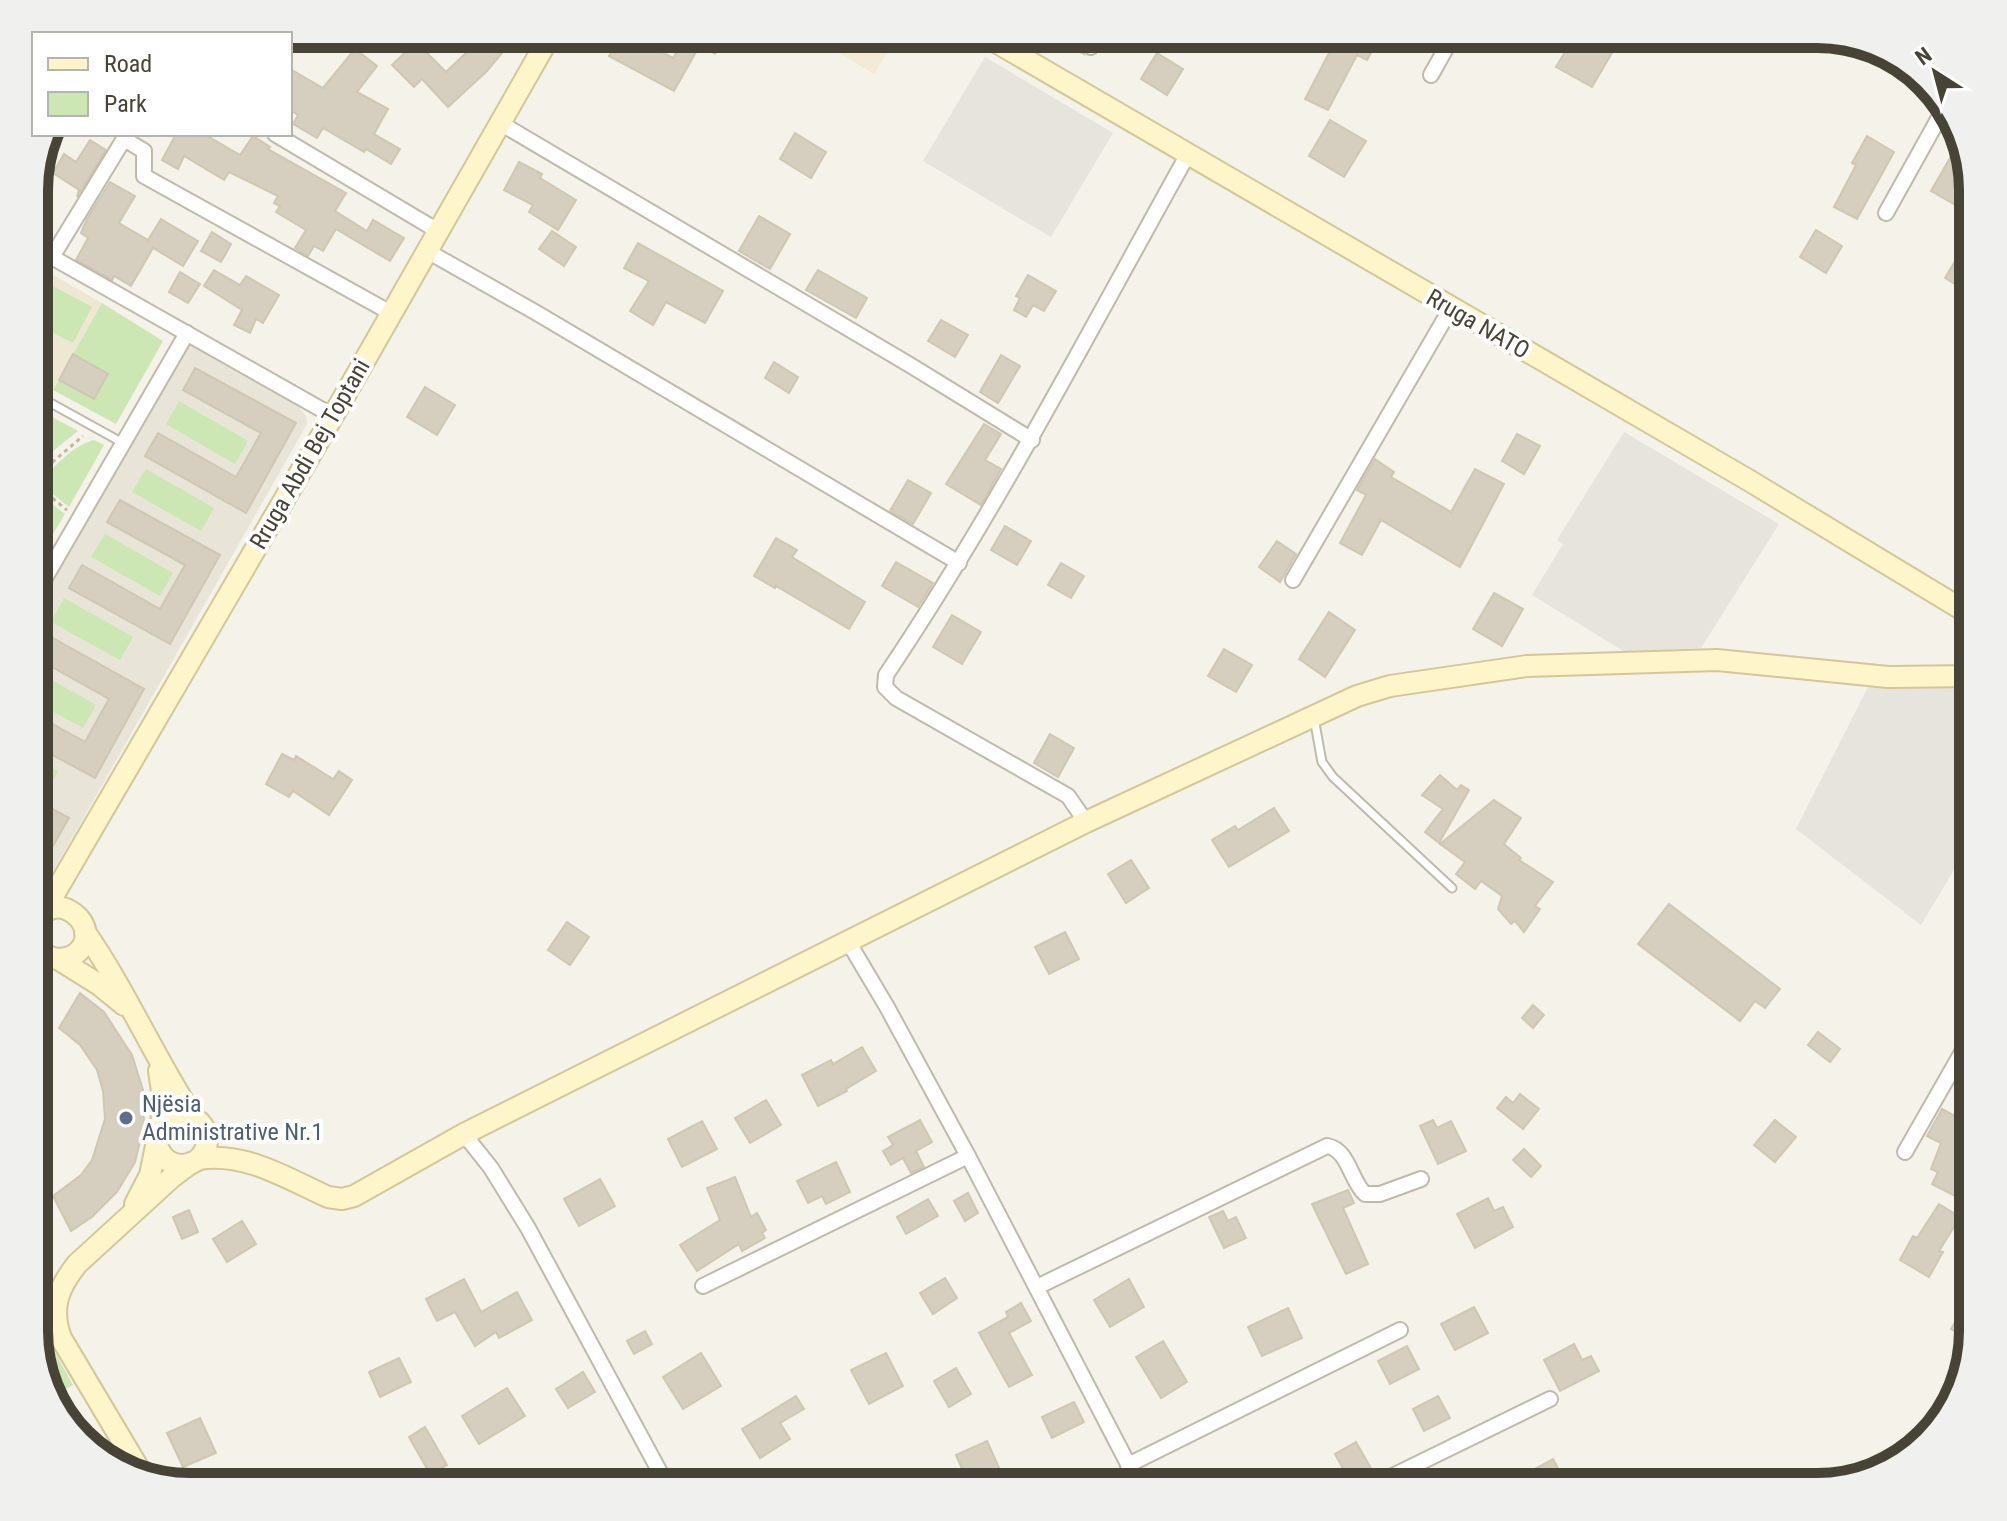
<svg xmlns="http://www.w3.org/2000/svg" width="2007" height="1521" font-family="'Roboto Condensed',sans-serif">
	<rect width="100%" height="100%" fill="#f4f2e9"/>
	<polygon fill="#e8e4d7" points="188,344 299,407 306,416 307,424 34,905 34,605 182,347"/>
	<polygon fill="#f5ead5" points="808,34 899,34 874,74"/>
	<g fill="#e7e3dd">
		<polygon points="985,57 1113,133 1051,237 923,161"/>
		<polygon points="1624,432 1779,524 1701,648 1625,652 1532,595 1563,544 1557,540"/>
		<polygon points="1869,685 1973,689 1973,838 1921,925 1796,829"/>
	</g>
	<polygon fill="#ede7d3" points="34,264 102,303 34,423"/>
	<g fill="#cce7b3">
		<polygon points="34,276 92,307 73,343 34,323"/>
		<polygon points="102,303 163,341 116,424 53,390 59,380 94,399 108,375 73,354"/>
		<polygon points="179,401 248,441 235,464 166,424"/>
		<polygon points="41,411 78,431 34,466 34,424"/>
		<path d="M94,440L104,445L69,507L49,491L44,478C56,464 76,444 94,440Z"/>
		<polygon points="146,469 214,508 201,531 132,492"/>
		<polygon points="34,495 48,501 65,514 51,537 34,535"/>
		<polygon points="105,534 173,573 160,596 91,557"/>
		<polygon points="64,598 133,637 120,660 51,622"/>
		<polygon points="34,670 96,705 83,728 34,701"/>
		<polygon points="34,758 58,771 45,794 34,788"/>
		<polygon points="41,1349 54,1351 73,1385 50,1397 37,1351"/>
	</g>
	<g fill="#d6cebf" stroke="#d0c7b2" stroke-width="2">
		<polygon points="473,34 501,34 511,42 487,71 448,107 422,79 414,87 392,65 416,42 446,72 470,49 464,44"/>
		<polygon points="622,34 628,34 673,58 686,37 680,34 727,34 715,54 700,45 674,91 609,56"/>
		<polygon points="1043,34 1087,34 1081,46 1084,54"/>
		<polygon points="1339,34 1382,34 1367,60 1357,55 1328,110 1305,99"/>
		<polygon points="1576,34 1623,34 1592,87 1556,67"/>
		<polygon points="355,49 377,66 357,92 388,109 374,134 400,149 391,164 366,149 364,152 323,128 317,138 293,124 298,115 290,110 290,69 323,88"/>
		<polygon points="1157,53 1183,69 1167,95 1141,79"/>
		<polygon points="1330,120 1366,141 1344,177 1309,156"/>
		<polygon points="795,133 826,152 811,178 780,159"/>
		<polygon points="176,134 204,134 240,155 253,136 270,147 268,149 346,193 335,211 367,231 373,220 404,238 390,261 336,229 323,251 314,246 308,256 295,248 306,230 276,212 280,206 274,203 278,196 229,172 224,180 184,156 178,169 162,160"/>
		<polygon points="1867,136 1894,152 1857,219 1834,207 1856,165 1852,163"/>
		<polygon points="1961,139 1973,190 1973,295 1945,278 1964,246 1955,241 1971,214 1931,191"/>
		<polygon points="90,140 106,150 77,197 79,190 53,173 64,154 76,162"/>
		<polygon points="519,162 542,174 540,178 576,200 558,230 529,212 533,205 504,190"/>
		<polygon points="110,182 135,196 119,223 148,240 161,219 198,241 183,266 153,248 131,286 114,276 112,280 76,260 88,238 81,233 87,219"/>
		<polygon points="759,216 790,234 770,269 739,251"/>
		<polygon points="1816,230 1842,246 1826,273 1800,257"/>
		<polygon points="552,231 576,247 564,266 539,249"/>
		<polygon points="212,232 231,244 221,262 201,251"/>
		<polygon points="638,243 723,291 705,323 666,302 653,325 630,311 649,281 624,268"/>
		<polygon points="214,270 240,285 246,276 279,295 263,323 256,319 250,333 234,325 242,310 204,286"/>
		<polygon points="818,270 867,298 856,318 806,290"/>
		<polygon points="180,272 200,284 188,303 169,292"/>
		<polygon points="1028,275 1056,291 1044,311 1033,305 1026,317 1014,310 1020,298 1016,296"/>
		<polygon points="941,320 968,335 955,357 928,341"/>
		<polygon points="73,354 108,374 94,399 59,380"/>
		<polygon points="1001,355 1020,366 998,403 980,392"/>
		<polygon points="774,362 798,377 789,393 765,378"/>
		<polygon points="195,368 296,423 246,513 145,456 158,433 236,477 261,433 183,390"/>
		<polygon points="425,387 455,405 437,435 407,417"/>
		<polygon points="984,424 1001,434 985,460 1001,469 981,505 946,484"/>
		<polygon points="1517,434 1540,446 1524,474 1502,461"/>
		<polygon points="1375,459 1394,472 1391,477 1451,512 1475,469 1504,484 1460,567 1381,520 1362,555 1340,543 1366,495 1357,490"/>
		<polygon points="908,480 931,493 913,524 890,511"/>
		<polygon points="120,500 220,555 170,644 69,588 82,565 160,609 185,565 107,522"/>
		<polygon points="1005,526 1031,541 1017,565 991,550"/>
		<polygon points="776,538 797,550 792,557 865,602 849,629 776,586 775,588 754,576"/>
		<polygon points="1277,541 1296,554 1280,582 1259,567"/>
		<polygon points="896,562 933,583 918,607 882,586"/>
		<polygon points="1061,563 1084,576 1071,598 1048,585"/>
		<polygon points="1494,593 1523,609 1502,646 1473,629"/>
		<polygon points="1329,612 1355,630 1325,677 1299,659"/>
		<polygon points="952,615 981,632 962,664 933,647"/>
		<polygon points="44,633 144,689 95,778 34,745 34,714 85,742 109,699 34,657 34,650"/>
		<polygon points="1224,649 1252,665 1236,692 1208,676"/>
		<polygon points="1050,734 1074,748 1058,777 1034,763"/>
		<polygon points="282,754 294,760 296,756 333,779 339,771 352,780 329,815 293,791 289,797 266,784"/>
		<polygon points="1440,775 1457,790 1461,785 1469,790 1439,843 1425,832 1443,809 1422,795"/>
		<polygon points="34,799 69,818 34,879"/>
		<polygon points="1494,800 1521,818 1504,844 1521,858 1519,860 1553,882 1535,906 1540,909 1524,932 1515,921 1511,924 1498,909 1502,896 1481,881 1475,889 1456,874 1465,862 1440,844"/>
		<polygon points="1274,808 1289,831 1229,867 1212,840 1235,826 1238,830"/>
		<polygon points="1131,860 1149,888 1126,903 1108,874"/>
		<polygon points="1669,904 1780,989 1765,1008 1755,1001 1740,1021 1638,944"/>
		<polygon points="567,922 589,937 570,965 548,950"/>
		<polygon points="1065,932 1079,959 1049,974 1035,947"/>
		<polygon points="80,993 104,1012 132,1055 143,1090 144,1125 135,1162 117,1192 92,1217 71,1231 53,1196 81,1175 92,1160 105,1119 103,1091 97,1070 80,1045 59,1028"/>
		<polygon points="1533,1005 1544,1015 1533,1028 1522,1018"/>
		<polygon points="1818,1032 1840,1049 1830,1062 1808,1045"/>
		<polygon points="862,1047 876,1071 846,1089 847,1091 818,1106 802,1075 831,1060 833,1064"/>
		<polygon points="1973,1053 1973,1096 1956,1085"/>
		<polygon points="1520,1094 1539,1109 1523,1129 1497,1108 1506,1097 1513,1103"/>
		<polygon points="766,1100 781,1125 750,1143 735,1118"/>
		<polygon points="1942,1109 1973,1126 1973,1150 1964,1166 1969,1168 1955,1196 1932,1184 1938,1172 1931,1169 1941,1143 1927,1136"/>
		<polygon points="920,1120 932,1142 916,1151 924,1167 911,1173 903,1158 891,1165 883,1151 893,1145 888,1137"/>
		<polygon points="1433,1120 1437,1128 1451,1121 1466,1151 1438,1164 1420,1126"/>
		<polygon points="1775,1120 1796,1137 1775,1162 1754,1145"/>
		<polygon points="702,1121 717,1149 682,1167 668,1139"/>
		<polygon points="1524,1149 1541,1166 1531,1177 1513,1160"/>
		<polygon points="836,1162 850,1192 826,1204 822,1196 808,1203 797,1181"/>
		<polygon points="735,1177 751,1217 757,1213 766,1230 762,1233 765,1238 742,1251 739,1244 697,1271 680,1245 720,1220 707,1188"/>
		<polygon points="600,1179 615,1206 579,1226 564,1199"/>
		<polygon points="1348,1190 1354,1203 1343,1208 1368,1264 1346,1274 1312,1204"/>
		<polygon points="968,1193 978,1213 965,1221 954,1201"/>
		<polygon points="1488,1198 1494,1211 1503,1207 1513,1227 1475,1248 1457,1214"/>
		<polygon points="928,1199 938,1216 906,1234 897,1217"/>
		<polygon points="1939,1204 1960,1217 1939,1251 1943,1252 1929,1277 1900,1260 1913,1236 1917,1238"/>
		<polygon points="189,1210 198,1232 182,1239 173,1217"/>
		<polygon points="1223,1211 1228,1221 1236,1217 1246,1238 1224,1248 1209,1217"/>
		<polygon points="242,1221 256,1244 227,1262 213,1239"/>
		<polygon points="945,1278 957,1298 933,1314 920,1293"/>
		<polygon points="464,1279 481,1312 517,1292 532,1320 499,1338 496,1332 475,1346 455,1312 437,1321 426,1299"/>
		<polygon points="1129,1279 1144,1307 1110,1327 1094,1300"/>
		<polygon points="1973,1293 1973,1331 1970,1341 1951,1329"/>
		<polygon points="1021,1303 1031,1321 1009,1333 1032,1375 1009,1387 979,1333 1008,1317 1006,1312"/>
		<polygon points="1474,1307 1488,1333 1455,1350 1441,1324"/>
		<polygon points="1288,1308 1302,1338 1262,1356 1248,1327"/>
		<polygon points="645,1331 652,1344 634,1354 627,1341"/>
		<polygon points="1163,1341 1187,1382 1161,1398 1136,1357"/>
		<polygon points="1574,1344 1582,1360 1591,1356 1599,1371 1560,1391 1544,1360"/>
		<polygon points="1407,1346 1419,1369 1390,1384 1378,1361"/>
		<polygon points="701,1353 721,1386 683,1409 663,1377"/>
		<polygon points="886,1353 903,1386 869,1404 851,1370"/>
		<polygon points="399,1358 411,1382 380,1397 369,1372"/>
		<polygon points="956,1368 971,1394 949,1407 934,1381"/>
		<polygon points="583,1372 595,1392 568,1408 556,1389"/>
		<polygon points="507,1388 525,1416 479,1444 462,1416"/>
		<polygon points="796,1396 804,1409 780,1423 790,1439 760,1458 742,1429"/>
		<polygon points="1438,1396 1450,1418 1424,1431 1413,1409"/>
		<polygon points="1074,1402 1084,1422 1052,1438 1042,1417"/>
		<polygon points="200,1418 216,1453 183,1467 167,1433"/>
		<polygon points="425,1427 447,1465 430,1474 409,1437"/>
		<polygon points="987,1441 1004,1479 987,1487 970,1487 956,1455"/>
		<polygon points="1356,1442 1372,1470 1350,1482 1335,1454"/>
		<polygon points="1553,1459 1568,1487 1502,1487"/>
	</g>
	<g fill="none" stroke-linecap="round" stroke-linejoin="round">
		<defs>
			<g id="lane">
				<polyline points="47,401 123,443"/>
				<polyline points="1314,718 1322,762 1333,777 1452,888"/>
			</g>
			<g id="street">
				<polyline points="520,34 543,48"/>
				<polyline points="1091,47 1099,34"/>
				<polyline points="1431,75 1454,34"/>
				<polyline points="500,123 910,365 1032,440"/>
				<polyline points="275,134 438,231"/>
				<polyline points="124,139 144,151 144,176 391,313"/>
				<polyline points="1886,213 1945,107"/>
				<polyline points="34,247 333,416"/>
				<polyline points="427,251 535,312 959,563"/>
				<polyline points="52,257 127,134"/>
				<polyline points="1293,580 1451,308"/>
				<polyline points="34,597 187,333"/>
				<path d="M1086,822L1068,796L896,698L885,687L886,675C998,508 1090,330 1188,154"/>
				<polyline points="849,943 887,1007 968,1156 1140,1487"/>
				<polyline points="464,1134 491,1168 528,1228 668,1487"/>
				<polyline points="1905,1152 1973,1033"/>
				<polyline points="703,1286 968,1156"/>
				<path d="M1037,1287L1327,1146C1349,1150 1350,1180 1365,1194H1380L1421,1179"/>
				<polyline points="34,1306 45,1326"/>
				<polyline points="34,1332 56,1323"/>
				<polyline points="1128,1465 1400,1330"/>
				<polyline points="1370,1487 1550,1399"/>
			</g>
			<g id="secondary">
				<polyline points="982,34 1750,481 1973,616"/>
				<polyline points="42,915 333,416 551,34"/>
				<path d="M85,932C126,991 154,1057 193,1117"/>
				<path d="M34,938C37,946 41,953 50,957C57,960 67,959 74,955C111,929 50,879 34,929"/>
				<polyline points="58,959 98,984 124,1005"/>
				<polyline points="159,1071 163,1098 161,1129"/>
				<circle cx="182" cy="1140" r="25"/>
				<path d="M199,1159C244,1151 288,1179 328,1197L342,1199L354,1196L464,1134L1086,822L1357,696L1390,686L1527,666L1717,660L1888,677L1973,676"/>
				<polyline points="135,1204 150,1175 157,1141"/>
				<path d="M139,1469L61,1338C50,1308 58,1288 77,1264L171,1178L191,1163"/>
			</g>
		</defs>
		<use href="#lane" stroke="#c0baac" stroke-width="11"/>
		<use href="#street" stroke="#c0baac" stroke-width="18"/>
		<use href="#secondary" stroke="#d3c799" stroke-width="24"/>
		<g stroke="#c1b79d" stroke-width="3" stroke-dasharray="4 4" stroke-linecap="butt">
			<polyline points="34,478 83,436"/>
			<polyline points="34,483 67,510"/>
			<polyline points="34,538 49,541"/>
		</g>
		<use href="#lane" stroke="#fff" stroke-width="7"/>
		<use href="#street" stroke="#fff" stroke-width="14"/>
		<use href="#secondary" stroke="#fef5ca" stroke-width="20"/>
	</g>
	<circle fill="#5c6f8a" stroke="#fff" stroke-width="3" cx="126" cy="1118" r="8"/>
	<g text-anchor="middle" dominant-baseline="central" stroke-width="8" stroke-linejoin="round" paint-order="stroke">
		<g font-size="24" fill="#484337" stroke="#fff">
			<text transform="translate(1478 324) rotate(30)">Rruga NATO</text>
			<text transform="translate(310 454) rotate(-60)">Rruga Abdi Bej Toptani</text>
		</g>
		<g font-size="24" fill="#4e5e75" stroke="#fff" text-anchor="start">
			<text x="142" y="1104">Njësia<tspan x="142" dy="28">Administrative Nr.1</tspan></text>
		</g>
	</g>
	<path d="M0 0H2007V1521H0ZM190 48H1817A142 142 0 0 1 1959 190V1331A142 142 0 0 1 1817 1473H190A142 142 0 0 1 48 1331V190A142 142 0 0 1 190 48Z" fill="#f0f0ef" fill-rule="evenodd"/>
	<path fill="none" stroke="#484337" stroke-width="10" d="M190 48H1817A142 142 0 0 1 1959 190V1331A142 142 0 0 1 1817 1473H190A142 142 0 0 1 48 1331V190A142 142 0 0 1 190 48Z"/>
	<rect x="32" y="32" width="260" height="104" fill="#ffffff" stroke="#b6b4af" stroke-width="2"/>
	<rect x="48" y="58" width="40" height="12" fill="#fef5ca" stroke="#b6b4af" stroke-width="2"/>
	<text x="104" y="72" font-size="24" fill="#484337">Road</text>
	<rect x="48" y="92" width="40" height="24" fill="#cce7b3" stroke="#b6b4af" stroke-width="2"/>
	<text x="104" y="112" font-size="24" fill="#484337">Park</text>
	<g transform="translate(1935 72) rotate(324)" stroke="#ffffff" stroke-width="6" paint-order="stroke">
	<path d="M0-6L14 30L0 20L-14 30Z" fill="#484337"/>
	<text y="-12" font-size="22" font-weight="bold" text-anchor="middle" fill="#484337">N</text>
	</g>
</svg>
